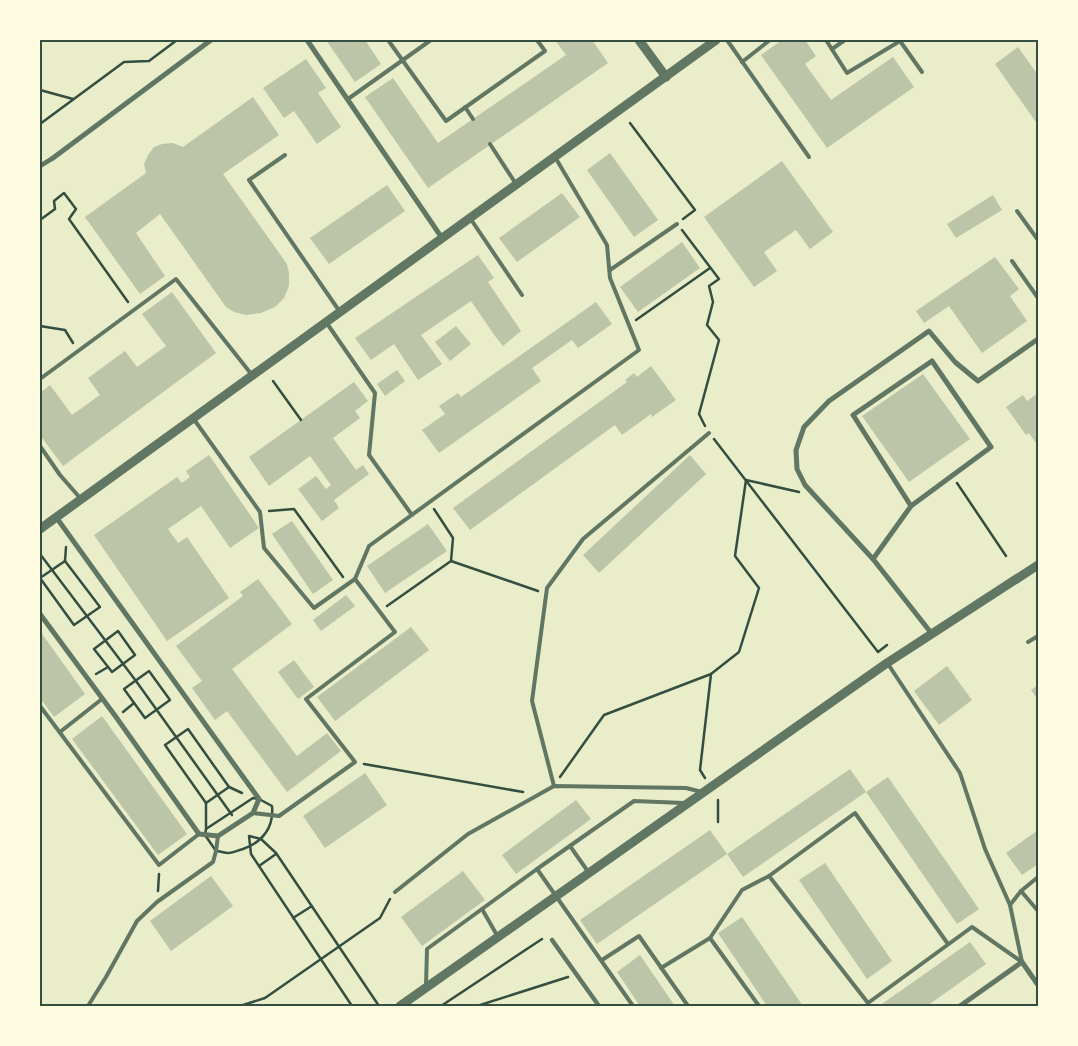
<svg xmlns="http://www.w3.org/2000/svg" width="1078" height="1046" font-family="'Noto Sans',sans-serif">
	<rect width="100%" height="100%" fill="#e9edc9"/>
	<g fill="#bcc5a7">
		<polygon points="326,40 365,40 381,64 355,82"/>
		<polygon points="555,40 592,40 608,63 428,188 365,97 393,78 438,143 566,55"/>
		<polygon points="782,40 805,40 816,56 805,64 831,100 893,57 914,87 827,148 761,55"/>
		<polygon points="1018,47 1038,75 1038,125 995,64"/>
		<polygon points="306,59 326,88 318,93 341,127 317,144 294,111 284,118 263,88"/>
		<polygon points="253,97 279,135 223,174 287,264 289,273 289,286 284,298 275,307 261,313 246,315 234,312 226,307 160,214 136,233 165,276 140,294 85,217 146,173 144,164 148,155 154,147 162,144 173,143 183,147"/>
		<polygon points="610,153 658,220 634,237 587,170"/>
		<polygon points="782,161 833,232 810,249 796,230 764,252 777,271 754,287 704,217"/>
		<polygon points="387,185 405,211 329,264 310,238"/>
		<polygon points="562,193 580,217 517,262 499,238"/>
		<polygon points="993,195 1002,210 956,238 947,224"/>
		<polygon points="682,242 700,268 638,312 620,287"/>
		<polygon points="478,255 494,278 488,282 521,331 503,346 495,336 471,301 421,335 442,364 418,380 394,344 371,360 355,338"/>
		<polygon points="995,257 1019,289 1010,296 1027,321 982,353 949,306 924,323 916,311"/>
		<polygon points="172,292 216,353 63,466 40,435 40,393 50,385 72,415 100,395 88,378 125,351 137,367 166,346 142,314"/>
		<polygon points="596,302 612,324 578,348 572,340 532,368 541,381 439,453 422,430 445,414 439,406 458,393 461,397"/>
		<polygon points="456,326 471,344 450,361 435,342"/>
		<polygon points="651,366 676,400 652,417 651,414 622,435 615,425 470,530 453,508 627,382 625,380 634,373 637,377"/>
		<polygon points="397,370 405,381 385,396 377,384"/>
		<polygon points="923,374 970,439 909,482 862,416"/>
		<polygon points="354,382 368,401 355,411 360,418 333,438 356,470 363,465 369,474 334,500 339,508 322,521 298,489 316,476 326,489 331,485 310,456 269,486 249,457"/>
		<polygon points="1038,393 1038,446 1029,433 1026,435 1006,407 1023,395 1027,401"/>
		<polygon points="209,455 259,528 230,548 201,506 168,529 178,543 187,537 229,598 167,641 94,535 177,477 182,483 190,477 186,471"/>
		<polygon points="690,455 706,474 599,573 583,555"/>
		<polygon points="292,521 333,580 313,594 272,534"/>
		<polygon points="428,524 447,551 385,593 367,566"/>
		<polygon points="258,579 292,624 232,669 297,756 327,733 341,751 287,792 227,711 215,720 192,688 202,681 176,646 243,596 240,592"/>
		<polygon points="346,595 355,606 321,631 313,620"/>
		<polygon points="411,627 429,650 335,721 317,697"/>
		<polygon points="40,631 85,694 54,717 40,698"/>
		<polygon points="294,660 314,687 298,699 278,672"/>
		<polygon points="947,666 972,700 939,725 914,691"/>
		<polygon points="1038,685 1038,700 1031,690"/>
		<polygon points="102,716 187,834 158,855 72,739"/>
		<polygon points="850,769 866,792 743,877 727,854"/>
		<polygon points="365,773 387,805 325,848 303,816"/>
		<polygon points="888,777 979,909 957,924 866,792"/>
		<polygon points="576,800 591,819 516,874 502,855"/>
		<polygon points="710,830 727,854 597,944 580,920"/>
		<polygon points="1038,830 1038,864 1022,875 1006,853"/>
		<polygon points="825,863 892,961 867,979 799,880"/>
		<polygon points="463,871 485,900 422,946 401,917"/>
		<polygon points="211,876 233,906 171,951 150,921"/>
		<polygon points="742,917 803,1006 767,1006 718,933"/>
		<polygon points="970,942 986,964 927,1006 879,1006"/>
		<polygon points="640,955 675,1006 640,1006 617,972"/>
	</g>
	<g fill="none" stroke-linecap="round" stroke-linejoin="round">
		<g stroke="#344e41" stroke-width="2.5">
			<polyline points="40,90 73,99"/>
			<polyline points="630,123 695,210 683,219"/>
			<polyline points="40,124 124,62 149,61 177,40"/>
			<polyline points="40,220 55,209 54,201 64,193 76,209 69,219 128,302"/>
			<polyline points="682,230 719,279 709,286 713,302 707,325 719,340 699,414 705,426"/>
			<polyline points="636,320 710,268"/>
			<polyline points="40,326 65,330 73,343"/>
			<polyline points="273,381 301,420"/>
			<polyline points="714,439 878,652 887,645"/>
			<polyline points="957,483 1006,556"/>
			<polyline points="434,509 453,538 451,561"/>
			<polyline points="269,511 294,509 343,577"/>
			<polyline points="40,554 136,681 232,815"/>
			<polyline points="65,561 66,547"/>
			<polyline points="40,578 65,561 100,607 74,625 40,578"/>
			<polyline points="387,606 451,561 538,591"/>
			<polygon points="118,631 135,655 112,672 94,649"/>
			<polygon points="149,671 170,700 145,718 124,689"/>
			<polyline points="96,674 108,667"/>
			<polyline points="123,712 134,703"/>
			<polygon points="188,729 229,787 206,803 165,745"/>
			<polyline points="364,764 523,792"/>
			<polyline points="560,777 604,715 711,674"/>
			<polyline points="705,778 700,770 711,674 739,652 759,588 735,556 746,480 799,492"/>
			<polyline points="229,787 242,793"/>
			<path d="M253,798L259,799L272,806C274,827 263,842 243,849C238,850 233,853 228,853C224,853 220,851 216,851L205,835L206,829Z"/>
			<polyline points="718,822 718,800"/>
			<polyline points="206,827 206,803"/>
			<polyline points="259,866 276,854"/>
			<polyline points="158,891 159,874"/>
			<polyline points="293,918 312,906"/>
			<polyline points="240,1006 265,998 380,918 390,899"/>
			<polyline points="352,1006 251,854 249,836 261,839 276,853 379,1006"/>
			<polyline points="441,1006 542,939"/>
			<polyline points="477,1006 568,977"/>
		</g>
		<g stroke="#617663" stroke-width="4">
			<polyline points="388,40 446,121 545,51 537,40"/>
			<polyline points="727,40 809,157"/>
			<polyline points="826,40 847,73 900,41 922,72"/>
			<polyline points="832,49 845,40"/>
			<polyline points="742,62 770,40"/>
			<polyline points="348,99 431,40"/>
			<polyline points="465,107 473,119"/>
			<polyline points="490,144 516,184"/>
			<polyline points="285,155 249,180 340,312"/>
			<polyline points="1017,211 1038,240"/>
			<polyline points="470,218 522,295"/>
			<polyline points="1012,261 1038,298"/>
			<polyline points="610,270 677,224"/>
			<polyline points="326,322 375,393 369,455 412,515"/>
			<polyline points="40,379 176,279 252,375"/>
			<polyline points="193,418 260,512 264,548 314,608 355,579 369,546 639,350 610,278 607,245 555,157"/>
			<polyline points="40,446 60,475 81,499"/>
			<polyline points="1028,642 1038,636"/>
			<polyline points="888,664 960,773 985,849 1010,905 1022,962"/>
			<polyline points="40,706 159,865 199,834"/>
			<polyline points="60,732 102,699"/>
			<polyline points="554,786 532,701 547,588 583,539 709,433"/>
			<polyline points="253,813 279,816 355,762 306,699 395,632 355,579"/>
			<polyline points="570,846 589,873"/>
			<polyline points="537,869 634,801 684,803"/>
			<polyline points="769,876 855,813 948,944"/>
			<polyline points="1021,891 1038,911"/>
			<polyline points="395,892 468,834 554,786 686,788 702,792"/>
			<polyline points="1010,905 1021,891 1038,877"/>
			<polyline points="482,909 537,869 633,1006"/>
			<polyline points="602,960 639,936 688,1006"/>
			<polyline points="661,968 710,938"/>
			<polyline points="426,986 427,949 482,909 498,937"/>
			<polyline points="88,1006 106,977 137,921 157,902 213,862 216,851 218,836"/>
			<polyline points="759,1006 710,938 742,890 769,876 868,1003 972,927 1022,962"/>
		</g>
		<g stroke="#617663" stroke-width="4.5">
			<polyline points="40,166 53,158"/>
			<polyline points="552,940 599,1006"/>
		</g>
		<g stroke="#617663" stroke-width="5">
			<polyline points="307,40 442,238"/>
			<polyline points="53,158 211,40"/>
			<polyline points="873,559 911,506 991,447 932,361 853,415 911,506"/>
			<polyline points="40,614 116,717 199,834 218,836 253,813 259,799 56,517"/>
			<polyline points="932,634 873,559 805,485 797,469 796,450 804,427 829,401 929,331 955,362 978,381 1038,339"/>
			<polyline points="960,1006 1022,962 1038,985"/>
		</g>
		<g stroke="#617663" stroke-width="9">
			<polyline points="639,40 666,77"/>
			<polyline points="40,529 716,40"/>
			<polyline points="400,1006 887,663 1038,565"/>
		</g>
	</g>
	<rect width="1078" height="1046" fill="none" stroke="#fefae0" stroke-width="82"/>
	<rect x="41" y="41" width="996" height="964" fill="none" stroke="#344e41" stroke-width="2"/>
</svg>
